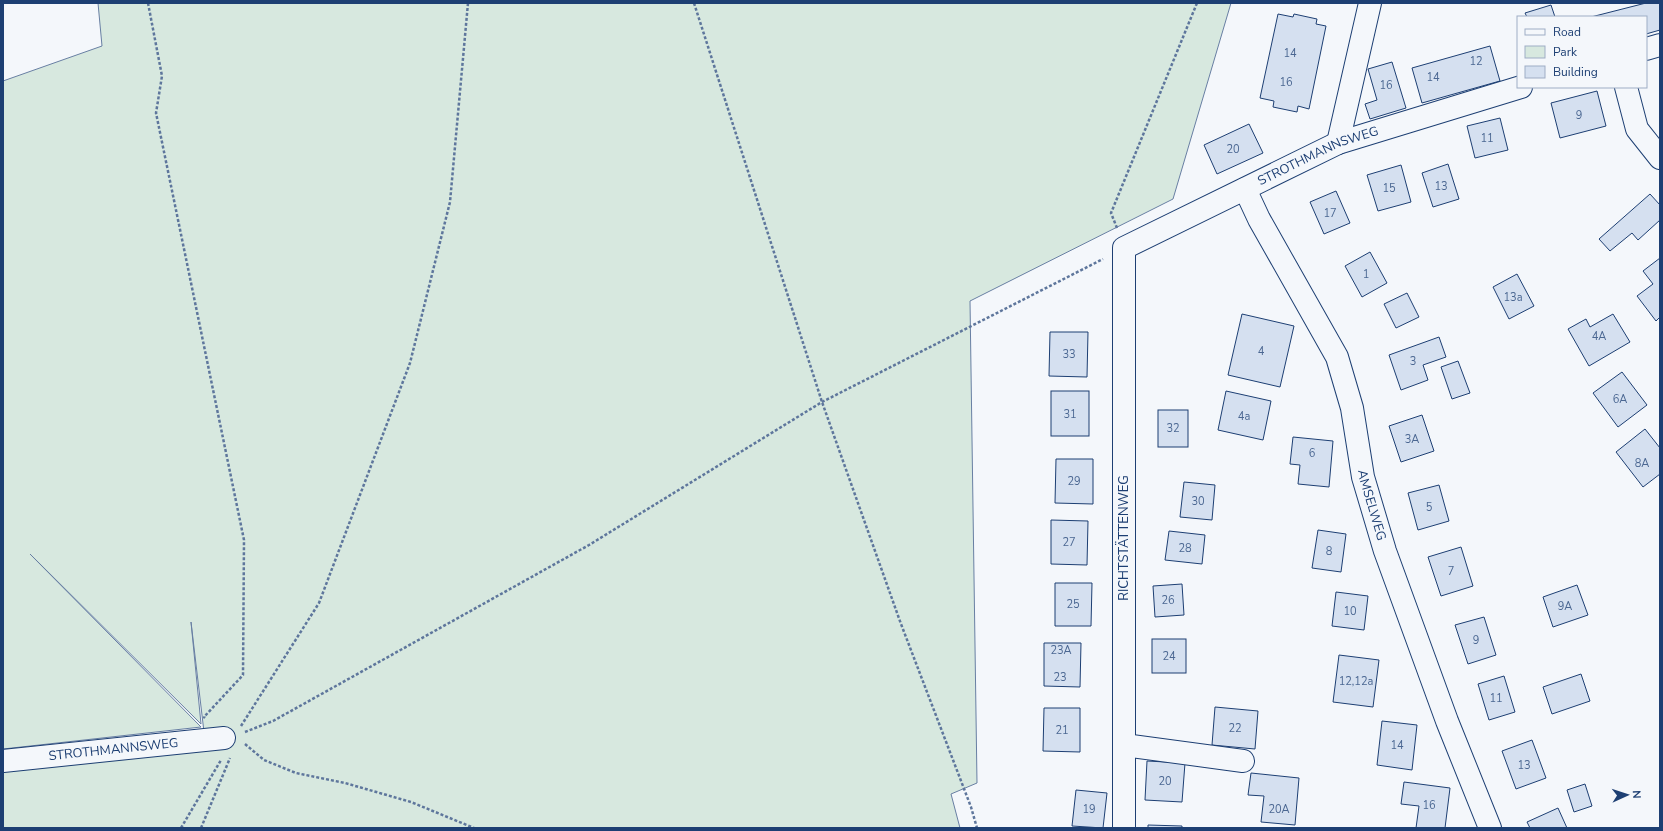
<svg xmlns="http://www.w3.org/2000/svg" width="1663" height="831" font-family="'Nunito Sans',sans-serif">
	<rect width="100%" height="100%" fill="#f4f7fb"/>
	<polygon fill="#d7e8df" stroke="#687fa3" points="98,3 1231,3 1173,199 970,301 977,783 951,794 960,828 3,828 3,771 206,749 191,622 201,724 30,554 201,727 3,749 3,81 102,46"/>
	<g fill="#d5e0f0" stroke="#1d3f73">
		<polygon points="1646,3 1660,3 1660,30 1646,34 1646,17 1591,17"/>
		<polygon points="1551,5 1555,17 1527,17 1525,13"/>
		<polygon points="1278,14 1293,17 1294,14 1317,19 1316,24 1326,26 1309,109 1298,106 1297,112 1273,107 1274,101 1260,98"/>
		<polygon points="1490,46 1500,81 1422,103 1412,68"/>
		<polygon points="1392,62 1406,108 1370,119 1365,104 1377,100 1368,69"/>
		<polygon points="1597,91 1606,126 1560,138 1551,103"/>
		<polygon points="1500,118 1508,150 1475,158 1467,126"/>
		<polygon points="1249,124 1263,153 1217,174 1204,145"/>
		<polygon points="1448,164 1459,199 1433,207 1422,173"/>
		<polygon points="1401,165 1411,202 1378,211 1367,175"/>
		<polygon points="1336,191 1350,223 1324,234 1310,202"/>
		<polygon points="1650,194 1660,205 1660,220 1638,240 1632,233 1610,251 1599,239"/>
		<polygon points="1370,252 1387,283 1362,297 1345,266"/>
		<polygon points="1660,258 1660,317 1656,321 1637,296 1653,284 1643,271"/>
		<polygon points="1517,274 1534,306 1509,319 1493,287"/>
		<polygon points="1407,293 1419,317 1396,328 1384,304"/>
		<polygon points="1242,314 1294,326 1280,387 1228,375"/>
		<polygon points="1613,314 1630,342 1589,366 1568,329 1586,319 1590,327"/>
		<polygon points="1050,332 1088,332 1087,377 1049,376"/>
		<polygon points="1439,337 1446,357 1423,365 1428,380 1401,390 1389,355"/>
		<polygon points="1458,361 1470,393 1452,399 1441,367"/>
		<polygon points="1622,372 1647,405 1618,427 1593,393"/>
		<rect x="1051" y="391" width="38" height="45"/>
		<polygon points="1226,391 1271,401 1263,440 1218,430"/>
		<rect x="1158" y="410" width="30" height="37"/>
		<polygon points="1422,415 1434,451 1401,462 1389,426"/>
		<polygon points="1645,429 1660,448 1660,474 1643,487 1616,452"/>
		<polygon points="1293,437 1333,441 1329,487 1298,484 1300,465 1290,464"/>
		<polygon points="1056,459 1093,459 1093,504 1055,503"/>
		<polygon points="1184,482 1215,485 1212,520 1180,517"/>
		<polygon points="1439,485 1449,521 1418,530 1408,493"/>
		<polygon points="1051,520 1088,521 1087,565 1051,564"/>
		<polygon points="1318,530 1346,534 1341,572 1312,568"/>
		<polygon points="1169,531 1205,535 1202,564 1165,560"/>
		<polygon points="1461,547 1473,586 1441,596 1428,557"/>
		<polygon points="1055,583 1092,583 1091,626 1055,626"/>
		<polygon points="1182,584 1184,615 1155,617 1153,586"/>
		<polygon points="1577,585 1588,615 1553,627 1543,597"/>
		<polygon points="1336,592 1368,596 1364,630 1332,626"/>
		<polygon points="1484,617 1496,655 1468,664 1455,625"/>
		<rect x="1152" y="639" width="34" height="34"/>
		<polygon points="1044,643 1081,643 1080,687 1044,686"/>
		<polygon points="1339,655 1379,660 1373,707 1333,702"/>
		<polygon points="1581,674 1590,701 1552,714 1543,687"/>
		<polygon points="1504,676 1515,712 1489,720 1478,684"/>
		<polygon points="1215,707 1258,711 1255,749 1212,745"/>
		<polygon points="1044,708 1080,708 1080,752 1043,751"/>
		<polygon points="1382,721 1417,725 1412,770 1377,765"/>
		<polygon points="1532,740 1546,778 1516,789 1502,751"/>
		<polygon points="1147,761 1185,763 1182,802 1145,800"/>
		<polygon points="1251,773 1299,778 1295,825 1261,822 1264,796 1248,795"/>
		<polygon points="1404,782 1450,788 1445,828 1416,828 1419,806 1401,804"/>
		<polygon points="1585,784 1592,806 1574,812 1567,790"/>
		<polygon points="1076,790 1107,793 1103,828 1072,826"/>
		<polygon points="1558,808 1567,828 1530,828 1527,822"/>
		<polygon points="1148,825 1182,826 1182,828 1148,828"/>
	</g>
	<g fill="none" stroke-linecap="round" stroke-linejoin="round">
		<defs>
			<g id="minor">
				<polyline points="1646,49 1660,45"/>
				<polyline points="1626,87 1637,129 1660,158"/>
				<polyline points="1338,143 1370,3"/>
				<path id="s1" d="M1245,189L1259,219L1337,357L1352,408L1363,477L1385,551L1447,721L1490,828"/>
				<polyline points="1124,745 1243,761"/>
				<path id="s2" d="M3,761L224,738"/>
				<path id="s3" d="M1124,828V248L1338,143L1521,87"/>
			</g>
		</defs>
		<use href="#minor" stroke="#1d3f73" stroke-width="24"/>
		<g stroke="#5e769c" stroke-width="2.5" stroke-dasharray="3 2" stroke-linecap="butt">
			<polyline points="148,3 162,76 156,113 244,540 243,675 204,717 205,718"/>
			<polyline points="694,3 822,402 901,624 971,807 977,828"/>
			<polyline points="1117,228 1111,213 1197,3"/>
			<polyline points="241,726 319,603 410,363 450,202 468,3"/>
			<polyline points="245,732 273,721 589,545 822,402 1103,259"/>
			<polyline points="245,744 264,760 296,773 345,783 411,802 474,828"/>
			<polyline points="181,828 221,760"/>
			<polyline points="201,828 230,758"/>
		</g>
		<use href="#minor" stroke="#f4f7fb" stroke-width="22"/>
	</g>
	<g text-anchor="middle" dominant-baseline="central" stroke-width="3" stroke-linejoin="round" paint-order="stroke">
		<g font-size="11" fill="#4b6792">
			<text x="1290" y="53">14</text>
			<text x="1476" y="61">12</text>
			<text x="1433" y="77">14</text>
			<text x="1286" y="82">16</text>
			<text x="1386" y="85">16</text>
			<text x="1579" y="115">9</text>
			<text x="1487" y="138">11</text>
			<text x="1233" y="149">20</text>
			<text x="1441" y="186">13</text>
			<text x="1389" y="188">15</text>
			<text x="1330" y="213">17</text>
			<text x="1366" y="274">1</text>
			<text x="1513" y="297">13a</text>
			<text x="1599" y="336">4A</text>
			<text x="1261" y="351">4</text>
			<text x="1069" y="354">33</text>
			<text x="1413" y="361">3</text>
			<text x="1620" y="399">6A</text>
			<text x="1070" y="414">31</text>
			<text x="1244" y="416">4a</text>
			<text x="1173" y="428">32</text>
			<text x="1412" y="439">3A</text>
			<text x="1312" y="453">6</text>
			<text x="1642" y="463">8A</text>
			<text x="1074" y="481">29</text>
			<text x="1198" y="501">30</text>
			<text x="1429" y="507">5</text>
			<text x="1069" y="542">27</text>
			<text x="1185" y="548">28</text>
			<text x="1329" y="551">8</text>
			<text x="1451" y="571">7</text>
			<text x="1168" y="600">26</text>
			<text x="1073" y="604">25</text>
			<text x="1565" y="606">9A</text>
			<text x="1350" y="611">10</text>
			<text x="1476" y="640">9</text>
			<text x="1061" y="650">23A</text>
			<text x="1169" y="656">24</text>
			<text x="1060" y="677">23</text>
			<text x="1356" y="681">12,12a</text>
			<text x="1496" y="698">11</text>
			<text x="1235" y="728">22</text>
			<text x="1062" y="730">21</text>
			<text x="1397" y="745">14</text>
			<text x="1524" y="765">13</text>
			<text x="1165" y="781">20</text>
			<text x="1429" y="805">16</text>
			<text x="1089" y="809">19</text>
			<text x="1279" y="809">20A</text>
		</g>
		<g font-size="13" fill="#1d3f73" stroke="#f4f7fb">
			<text stroke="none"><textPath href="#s3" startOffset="795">STROTHMANNSWEG</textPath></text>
			<text stroke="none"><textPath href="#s1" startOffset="344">AMSELWEG</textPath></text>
			<text transform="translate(1124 538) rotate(-90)">RICHTSTÄTTENWEG</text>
			<text stroke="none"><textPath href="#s2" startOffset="111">STROTHMANNSWEG</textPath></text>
		</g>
	</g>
	<rect width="1663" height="831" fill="none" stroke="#1d3f73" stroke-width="8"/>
	<rect x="1517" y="16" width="130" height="72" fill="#f4f7fb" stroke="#9eadc5"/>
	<rect x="1525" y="29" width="20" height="6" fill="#f4f7fb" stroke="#9eadc5"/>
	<text x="1553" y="36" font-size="12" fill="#1d3f73">Road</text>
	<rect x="1525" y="46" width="20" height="12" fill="#d7e8df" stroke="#9eadc5"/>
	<text x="1553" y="56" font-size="12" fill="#1d3f73">Park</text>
	<rect x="1525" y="66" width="20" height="12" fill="#d5e0f0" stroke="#9eadc5"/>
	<text x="1553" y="76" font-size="12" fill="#1d3f73">Building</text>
	<g transform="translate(1627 795) rotate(87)" stroke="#f4f7fb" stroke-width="3" paint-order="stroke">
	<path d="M0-3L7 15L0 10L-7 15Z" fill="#1d3f73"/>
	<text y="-6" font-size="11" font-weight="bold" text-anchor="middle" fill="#1d3f73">N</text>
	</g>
</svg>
